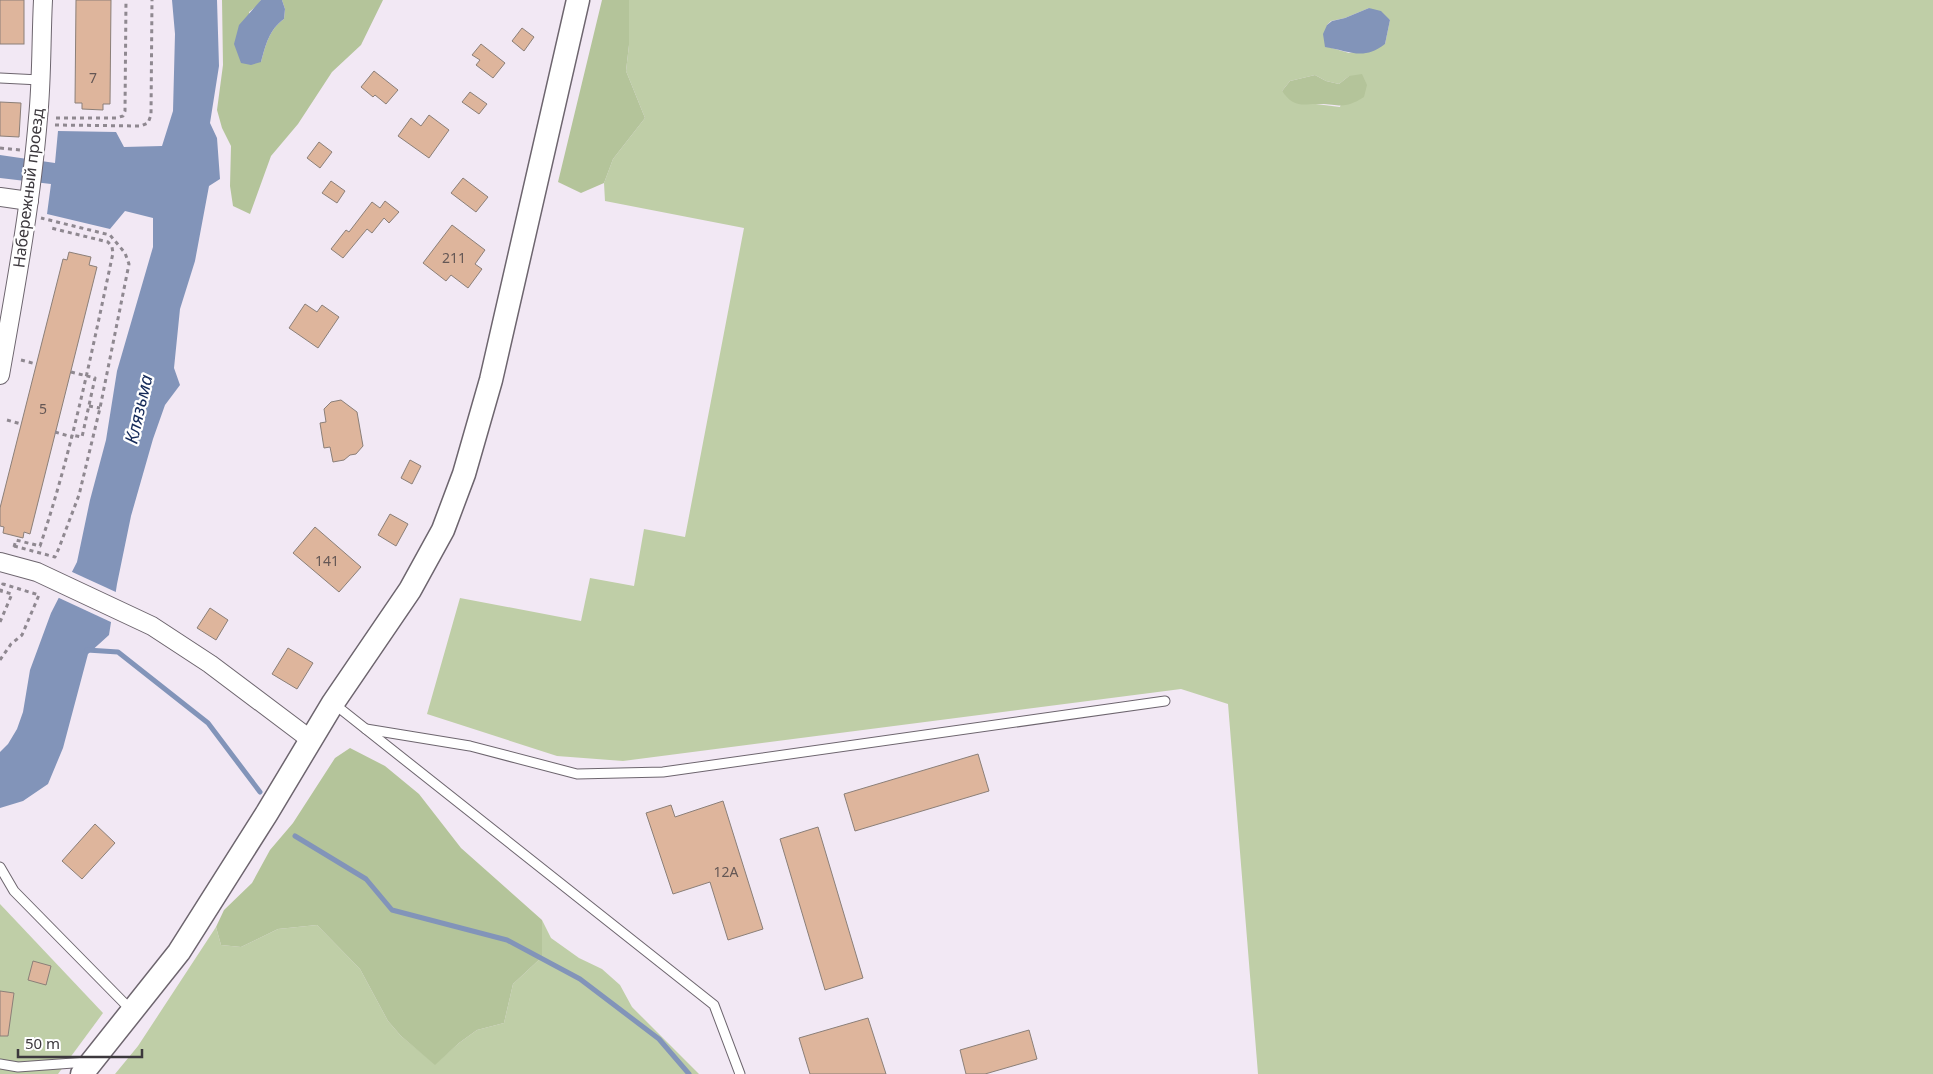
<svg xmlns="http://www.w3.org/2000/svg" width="1933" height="1074" font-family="'Noto Sans',sans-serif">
	<rect width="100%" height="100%" fill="#f2e8f4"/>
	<g fill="#bfcea7" fill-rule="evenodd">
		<path d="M629,0H1933V1074H1258L1228,704L1181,689L623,761L557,756L427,714L460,598L581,621L590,578L634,586L644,529L685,537L744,228L605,201L604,183L613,159L645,118L626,71L629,45ZM1369,8L1390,20L1385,44L1349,53L1325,46L1327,25L1331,21L1345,18ZM1315,75L1326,81L1339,84L1349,76L1340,107L1316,104L1282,91L1290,81Z"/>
		<polygon points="0,904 103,1013 58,1074 0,1074"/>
		<polygon points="542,920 551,938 579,958 602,969 620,985 632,1007 699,1074 115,1074 138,1046 216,927 221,945 241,947 278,929 317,925 360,969 388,1021 401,1036 435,1064 459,1043 477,1030 504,1023 513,984 542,957"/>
	</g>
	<g fill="#b4c49a">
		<path d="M222,0H261L257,6L249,12L261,62C266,44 269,30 284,19L285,9L282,0H383L361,45L332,72L298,124L271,156L250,214L233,206L230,186L231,146L222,128L217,110L223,65Z"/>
		<polygon points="602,0 629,0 629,45 626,71 645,118 613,159 604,183 581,193 558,182"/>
		<path d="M1362,74L1367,85L1364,97C1342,111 1339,103 1316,104C1307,104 1301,106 1293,102C1289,100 1285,95 1282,91L1290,81L1315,75L1326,81L1339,84L1349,76Z"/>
		<polygon points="350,748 385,766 419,794 461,848 542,920 542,957 513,984 504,1023 477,1030 459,1043 435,1065 401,1036 388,1021 360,969 317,925 278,929 241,947 221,945 216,927 224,910 252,883 270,850 293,823 335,758"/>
	</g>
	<g fill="#8294b9">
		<polygon points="172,0 217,0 219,66 210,123 217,138 220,179 209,186 195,261 180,309 174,368 180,385 165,405 153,439 131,516 117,584 109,635 88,654 63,748 48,784 23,801 0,808 0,752 8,744 17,729 23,712 30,670 51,613 77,562 90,500 106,440 117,371 153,247 153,218 125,211 110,229 47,214 51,184 0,178 0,155 55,163 58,131 116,132 124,147 162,146 173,111 175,34"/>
		<path d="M261,0H282L285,9L284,19C269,30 266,44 261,62L251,65L241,63L234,44L239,25Z"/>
		<path d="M1369,8L1381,11L1390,20L1385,44C1363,61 1350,51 1325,47L1323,34L1327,25L1332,21L1345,18Z"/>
	</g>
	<polygon fill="#f2e8f4" points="70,571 118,593 113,623 57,597"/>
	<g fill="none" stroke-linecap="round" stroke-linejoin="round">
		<g stroke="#8294b9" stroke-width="5">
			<polyline points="87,650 118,652 208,723 260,792"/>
			<polyline points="295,836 366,879 392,910 507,940 580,979 659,1039 689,1074"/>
		</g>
	</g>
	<g fill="#deb59c" stroke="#8b7f78">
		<rect x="0" y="0" width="24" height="44"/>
		<polygon points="76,0 111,0 110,104 103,104 103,110 82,109 82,103 75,103"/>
		<polygon points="522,28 534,37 524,51 512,41"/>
		<polygon points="481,44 505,63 493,78 476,65 480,60 472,55"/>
		<polygon points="374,71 398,90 386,104 375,95 373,97 361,87"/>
		<polygon points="470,92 487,104 479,114 462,102"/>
		<polygon points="0,102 21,103 19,137 0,136"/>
		<polygon points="429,115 449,130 429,158 398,136 411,118 421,126"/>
		<polygon points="319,142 332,152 320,168 307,158"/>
		<polygon points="463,178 488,197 476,212 451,193"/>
		<polygon points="331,181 345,191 337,203 322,193"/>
		<polygon points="385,201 399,212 389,223 384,218 372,233 367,229 343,258 331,249 346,230 349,232 372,202 380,208"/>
		<polygon points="452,225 485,250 475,264 482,269 468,288 451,275 446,281 423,263"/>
		<polygon points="69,252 91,257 89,265 97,267 30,534 24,532 23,538 3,533 4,527 0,526 0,508 63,259 67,260"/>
		<polygon points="305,304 317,312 322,305 339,317 318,348 289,328"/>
		<polygon points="341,400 357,412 363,446 356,454 350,455 344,460 333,462 330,447 324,448 320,423 326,422 324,409 331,402"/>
		<polygon points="410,460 421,466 412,484 401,478"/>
		<polygon points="390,514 408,524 396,546 378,535"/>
		<polygon points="315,527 361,567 339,592 293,553"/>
		<polygon points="210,608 228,620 216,640 197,628"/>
		<polygon points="288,648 313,663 297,689 272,674"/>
		<polygon points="978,754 989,791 855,831 844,794"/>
		<polygon points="723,801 763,929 728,940 710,882 673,894 646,813 671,805 675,817"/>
		<polygon points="95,824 115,843 82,879 62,861"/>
		<polygon points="818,827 863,978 825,990 780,839"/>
		<polygon points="33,961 51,966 46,985 28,980"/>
		<polygon points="0,991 14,993 8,1036 0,1036"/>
		<polygon points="868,1018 886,1074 810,1074 799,1038"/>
		<polygon points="1029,1030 1037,1059 985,1074 966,1074 960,1050"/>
	</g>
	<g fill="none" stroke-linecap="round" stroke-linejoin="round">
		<defs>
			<g id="service">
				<polyline points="0,78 40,80"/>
				<polyline points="333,703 714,1005 740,1074"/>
				<polyline points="366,729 470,746 577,774 663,772 1165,701"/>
				<polyline points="0,867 14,891 132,1011"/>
				<polyline points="0,1064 18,1067 87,1062"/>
			</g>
			<g id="minor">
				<polyline points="0,197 29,201"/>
				<path d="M0,375C15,290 31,204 38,118C42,79 41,39 43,0"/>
				<polyline points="0,562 37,572 152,626 210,664 311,740"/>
			</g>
			<polyline id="tertiary" points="82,1074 179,952 267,813 333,703 410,590 443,530 464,474 491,380 578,0"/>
		</defs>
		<use href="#service" stroke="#6d656e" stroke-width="11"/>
		<use href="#minor" stroke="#6d656e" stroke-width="20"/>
		<use href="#tertiary" stroke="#6d656e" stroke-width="25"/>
		<g stroke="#8f8890" stroke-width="3" stroke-dasharray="4 4" stroke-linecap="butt">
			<polyline points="56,118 116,118 123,116 125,111 126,0"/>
			<polyline points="55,125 141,126 148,123 151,115 152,0"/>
			<polyline points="0,148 20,150"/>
			<polyline points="21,360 36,364"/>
			<polyline points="71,372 95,378 82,437 72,435"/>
			<polyline points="89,406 100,408"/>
			<polyline points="7,420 21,424"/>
			<polyline points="55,432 72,437"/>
			<polyline points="14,546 55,557 59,548 79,495 100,408 129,264 125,253 110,235 41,218"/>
			<path d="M14,547L16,540L40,546C72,451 92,351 113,253L112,247L108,242L51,228"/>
			<polyline points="0,622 12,594 1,591 3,584"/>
			<polyline points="0,660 11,644 22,635 39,595 3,584 4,580"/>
		</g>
		<use href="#service" stroke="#fff" stroke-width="9"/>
		<use href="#minor" stroke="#fff" stroke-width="18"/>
		<use href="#tertiary" stroke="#fff" stroke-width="22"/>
	</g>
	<g text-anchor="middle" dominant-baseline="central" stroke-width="4.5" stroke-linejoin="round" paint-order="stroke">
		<g font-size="14" fill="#645755">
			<text x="93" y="77">7</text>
			<text x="454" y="257">211</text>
			<text x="43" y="408">5</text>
			<text x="327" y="560">141</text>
			<text x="726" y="871">12А</text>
		</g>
		<g font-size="16" fill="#3c383d" stroke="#fff">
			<text transform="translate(28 188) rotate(-83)">Набережный проезд</text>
		</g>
		<g font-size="18" font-style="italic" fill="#152a59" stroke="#fff">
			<text transform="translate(138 409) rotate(-77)">Клязьма</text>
		</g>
	</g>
	<path d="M18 1049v8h124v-8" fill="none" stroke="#3c383d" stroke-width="2.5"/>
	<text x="25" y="1049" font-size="15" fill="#3c383d" stroke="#ffffff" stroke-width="4" paint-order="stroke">50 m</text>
</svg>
